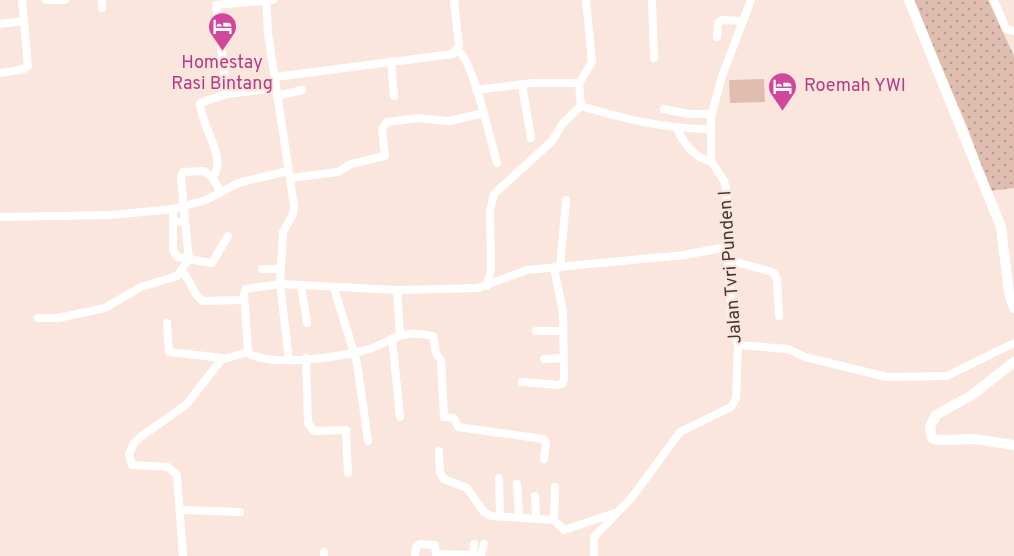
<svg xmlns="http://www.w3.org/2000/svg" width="1014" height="556" font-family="Overpass,sans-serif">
	<defs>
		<pattern id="park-dots" width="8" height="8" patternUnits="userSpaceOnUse" patternTransform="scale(1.5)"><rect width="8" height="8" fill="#dfbeb0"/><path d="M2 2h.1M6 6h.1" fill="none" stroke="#b69b90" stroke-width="1.8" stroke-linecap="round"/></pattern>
	</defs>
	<rect width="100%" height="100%" fill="#fbe6dd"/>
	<polygon fill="#dfbeb0" points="764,79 765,102 730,103 729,80"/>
	<polygon fill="url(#park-dots)" points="913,0 988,0 1014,56 1014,188 990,191 969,131"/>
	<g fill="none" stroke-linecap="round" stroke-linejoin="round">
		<g stroke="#fff" stroke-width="8">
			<polyline points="46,0 65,0"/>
			<polyline points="102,0 102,8"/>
			<polyline points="652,0 654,58"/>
			<polyline points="994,0 1006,29 1014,31"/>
			<polyline points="0,24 24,21"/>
			<polyline points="717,37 718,23 722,20 743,21"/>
			<path d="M458,51C473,59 491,143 497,163"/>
			<polyline points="391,61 394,96"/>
			<polyline points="0,73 24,69 28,66 22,0"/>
			<polyline points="275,77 453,54 459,46 454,0"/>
			<polyline points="522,85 531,138"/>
			<polyline points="476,90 532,83 579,83"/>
			<polyline points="227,94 216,5 273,0"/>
			<polyline points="277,96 302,90"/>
			<path d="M581,106C625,119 665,129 711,129"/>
			<polyline points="664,109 688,114 711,114"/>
			<path d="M677,129C683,142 696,160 711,161"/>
			<path d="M212,177C229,161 200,124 200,103L227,94L275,88"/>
			<polyline points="290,178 338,172 351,164 385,156 382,129 387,122 418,118 449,121 484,113"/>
			<polyline points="173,209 173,250 177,257 212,263 228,236"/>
			<polyline points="0,217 111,215 173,209 206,200 238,183 288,171"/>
			<polyline points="185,221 181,179 183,172 204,171 212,177 221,192"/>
			<polyline points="728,260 773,272 777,279 779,316"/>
			<polyline points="560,267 566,200"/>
			<polyline points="262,269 281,269"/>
			<path d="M182,272C193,281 191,294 203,301L244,300"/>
			<polyline points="301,285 307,323"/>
			<polyline points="487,286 491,269 490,211 494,194 552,141 563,123 581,106 579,83 592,62 586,0"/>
			<polyline points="334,288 357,363 368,441"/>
			<polyline points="397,290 400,334"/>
			<polyline points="38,318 58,318 105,308 141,287 177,276 189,259 185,221 174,222"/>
			<polyline points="167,323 169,352 223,358"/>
			<polyline points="536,331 563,331"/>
			<polyline points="392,338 400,417"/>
			<polyline points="738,345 788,349 805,357 887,377 947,376 1014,343"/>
			<path d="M247,353C275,367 331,358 362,351C392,344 395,328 433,336L436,353L441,360L444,417L454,418L458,427L543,439L546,443L544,459"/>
			<polyline points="306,358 308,423 314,431 346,430 348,473"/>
			<polyline points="544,359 564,358"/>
			<polyline points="289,360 280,284 397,290 478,288 527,270 684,255 727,247"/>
			<polyline points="522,382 557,385 562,384 564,379 563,312 554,268"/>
			<polyline points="439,451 440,473 444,479 467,488 484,512 491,516 554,520 564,530 615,513"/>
			<polyline points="499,478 500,516"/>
			<polyline points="517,484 519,516"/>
			<polyline points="535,496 536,518"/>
			<polyline points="181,510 240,512"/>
			<polyline points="554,520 555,487"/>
			<polyline points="324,552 324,556"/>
			<polyline points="436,554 473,555"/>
			<polyline points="183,556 177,475 168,467 132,465 129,454 134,443 143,435 186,405 221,360 248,352 244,294 246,289 280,284 283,232 293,214 294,206 268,33 266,0"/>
			<polyline points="415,556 416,547 420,544 435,545 436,556"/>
			<polyline points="473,556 474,544"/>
			<polyline points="481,556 484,544"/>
			<polyline points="594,556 594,537 633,496 680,432 731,407 736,399 738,345 732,322 727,247 727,193 724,181 711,161 711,117 722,76 751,0"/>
		</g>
		<g stroke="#fff" stroke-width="10">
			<polyline points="909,0 1001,227 1009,293 1014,308"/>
			<polyline points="1014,362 972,395 936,415 930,427 932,438 937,440 975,439 1014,445"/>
		</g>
	</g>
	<defs>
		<symbol id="hotel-pin" viewBox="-11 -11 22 30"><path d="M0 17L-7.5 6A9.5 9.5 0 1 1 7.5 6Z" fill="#d1479c" stroke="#fbe6dd"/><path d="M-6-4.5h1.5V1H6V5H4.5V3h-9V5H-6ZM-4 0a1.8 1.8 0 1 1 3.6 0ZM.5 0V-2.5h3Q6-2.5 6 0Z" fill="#fff"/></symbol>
	</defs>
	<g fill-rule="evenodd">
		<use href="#hotel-pin" x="206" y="10" width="33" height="45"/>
		<use href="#hotel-pin" x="766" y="70" width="33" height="45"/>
	</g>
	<g text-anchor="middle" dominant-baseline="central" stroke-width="4.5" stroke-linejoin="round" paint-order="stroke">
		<g font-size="18" fill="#b23c85" stroke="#fbe6dd">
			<text x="222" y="63">Homestay<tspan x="222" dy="21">Rasi Bintang</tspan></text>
			<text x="804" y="86" text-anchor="start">Roemah YWI</text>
		</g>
		<g font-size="18" fill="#423733" stroke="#fbe6dd">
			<text transform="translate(731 267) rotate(-94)">Jalan Tvri Punden I</text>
		</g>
	</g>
</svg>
